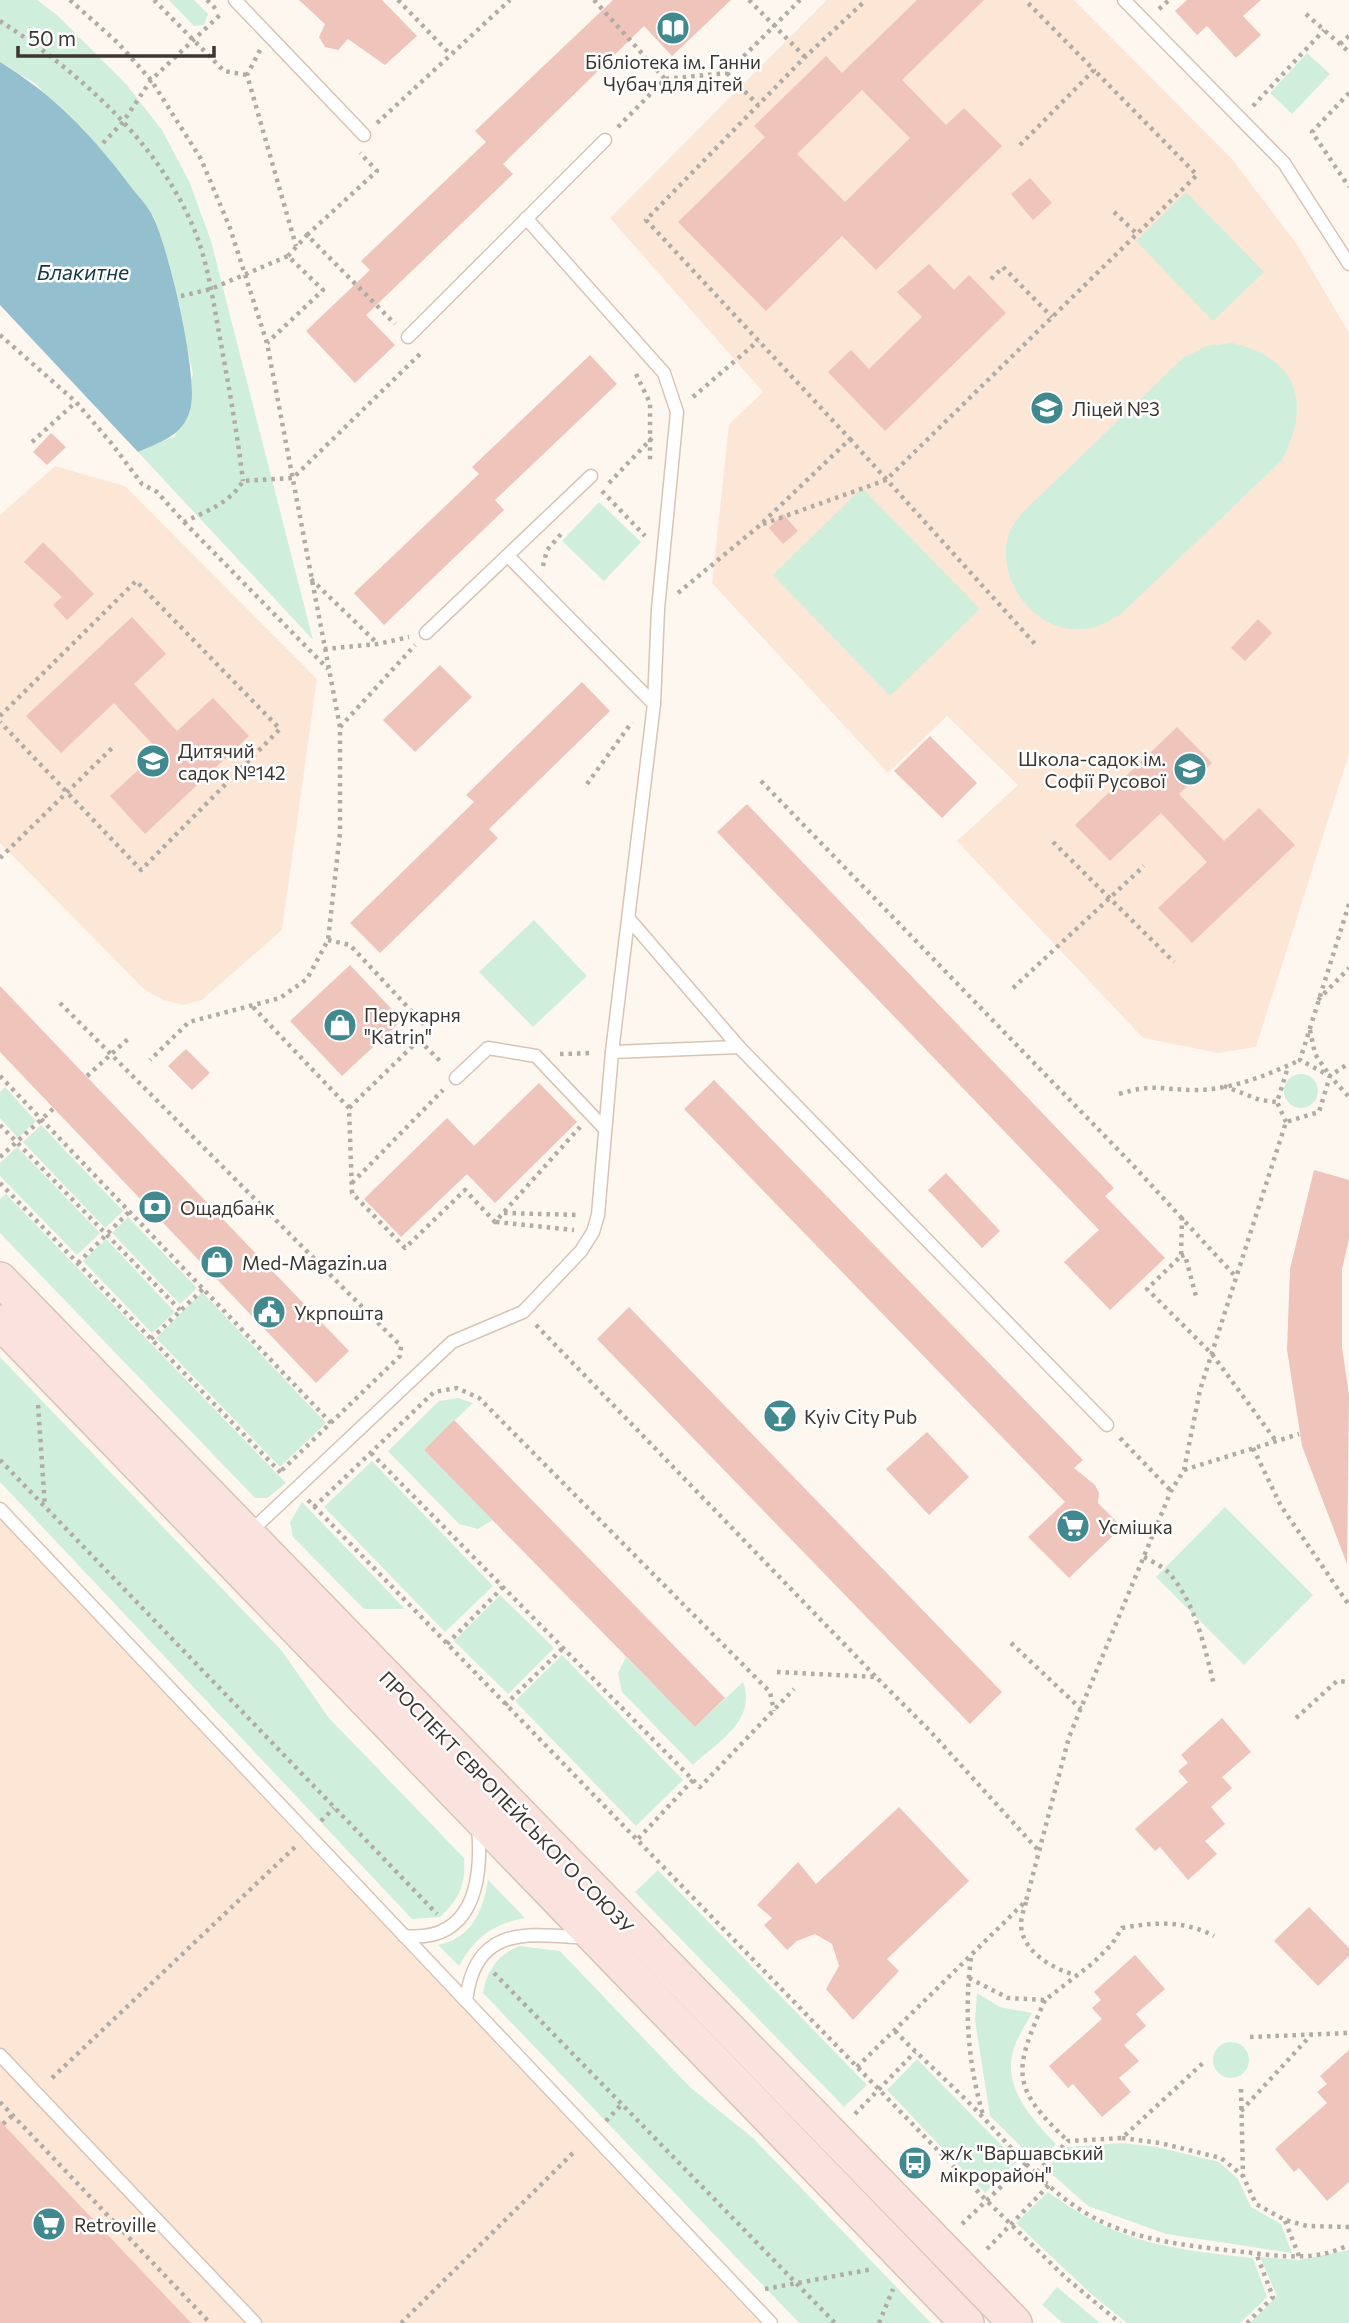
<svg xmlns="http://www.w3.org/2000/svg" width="1349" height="2323" font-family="Commissioner,sans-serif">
	<rect width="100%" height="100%" fill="#fef7f0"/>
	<g fill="#fce7d7">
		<polygon points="827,0 1074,0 1232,159 1298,246 1349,333 1349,754 1256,1047 1218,1053 1143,1038 957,841 1018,785 947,716 888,773 712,583 729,424 763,392 610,218"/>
		<polygon points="55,466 125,486 317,679 282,930 202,1000 183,1005 163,1000 144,989 0,843 0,515"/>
		<polygon points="0,1520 760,2323 0,2323"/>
	</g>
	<g fill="#cfefdc">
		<polygon points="0,0 37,0 57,15 126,84 162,130 189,181 211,241 313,640 138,452 175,436 193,374 175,293 154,217 36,84 0,62"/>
		<polygon points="169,0 194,0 208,14 204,25 194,26"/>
		<polygon points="1307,53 1330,74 1292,114 1270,93"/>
		<polygon points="1186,192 1264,272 1213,321 1136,241"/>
		<path d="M1232,343C1298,358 1312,403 1282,460L1120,615C1112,619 1104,624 1096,627C1043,642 995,586 1008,536C1010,529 1017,520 1022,513L1183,358L1207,346Z"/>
		<polygon points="862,488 980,609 890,696 773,575"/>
		<polygon points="599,502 641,542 604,581 562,541"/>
		<polygon points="534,920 587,976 533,1027 479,972"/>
		<circle cx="1301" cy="1091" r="17"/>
		<polygon points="5,1087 36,1121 18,1138 0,1118 0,1092"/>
		<polygon points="41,1125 123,1211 105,1228 23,1142"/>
		<polygon points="17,1147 100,1233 77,1255 0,1176 0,1163"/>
		<polygon points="6,1194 286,1483 267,1498 255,1498 0,1233 0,1199"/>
		<polygon points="128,1217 197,1288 180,1304 112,1233"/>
		<polygon points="106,1239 175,1312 152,1333 83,1261"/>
		<polygon points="202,1292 326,1423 280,1467 156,1338"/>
		<path d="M0,1357L282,1651L329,1718L464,1858C466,1885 459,1899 440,1917L412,1919L0,1482Z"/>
		<polygon points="458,1398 473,1403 424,1450 493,1520 478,1529 459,1524 388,1451 439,1401"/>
		<polygon points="372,1461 493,1586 445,1632 324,1507"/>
		<polygon points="302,1502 405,1609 364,1609 293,1537 290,1522"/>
		<polygon points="1225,1507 1313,1595 1244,1665 1156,1577"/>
		<polygon points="500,1595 554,1648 508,1694 454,1641"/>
		<polygon points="562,1655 683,1780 636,1826 515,1701"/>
		<path d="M626,1657L695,1727L743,1682C757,1720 719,1741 693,1765L622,1692L618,1673Z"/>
		<polygon points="658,1870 867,2085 844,2107 635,1892"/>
		<path d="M488,1880L525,1918C493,1924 475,1937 459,1966L438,1945C472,1938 483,1911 488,1880Z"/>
		<path d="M519,1946L560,1951L691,2088L753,2138L931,2323H799L483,1993C487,1970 498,1955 519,1946Z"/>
		<path d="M977,1993L1000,2007L1032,2013C1026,2024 1018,2036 1014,2048C1001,2086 1032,2119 1056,2144L1038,2163L990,2116L975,2020Z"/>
		<circle cx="1231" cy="2060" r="18"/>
		<polygon points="917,2059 1017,2161 985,2193 887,2090"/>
		<polygon points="1122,2143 1157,2147 1219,2162 1238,2179 1251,2207 1281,2224 1292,2253 1166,2234 1088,2206 1046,2169 1067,2147"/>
		<path d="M1048,2192C1117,2243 1170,2249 1253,2258L1267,2297L1240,2323H1127L1089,2292L1016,2223Z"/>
		<polygon points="1349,2250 1349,2323 1250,2323 1277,2296 1260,2257 1299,2260"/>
		<polygon points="1057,2287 1100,2323 1063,2323 1042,2305"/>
	</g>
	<path fill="#94bfce" d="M0,62C53,94 94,137 131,187C138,196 148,206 153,217C168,246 200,380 190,410C183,436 160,442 138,452L0,305Z"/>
	<g fill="#eec4bb" fill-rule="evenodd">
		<polygon points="299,0 382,0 417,36 385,65 348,39 338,50 325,47 319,37 325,24"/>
		<polygon points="613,0 731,0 672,56 644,26 503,164 513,174 366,315 395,345 355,383 306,331 370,270 361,261 486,142 475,131"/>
		<path d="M917,0H984L902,80L946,125L964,108L1002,146L876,270L842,236L766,311L678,222L765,137L754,126L826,56L842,73ZM862,90L910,138L845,202L797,154Z"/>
		<polygon points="1187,0 1261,0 1243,16 1261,35 1236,58 1207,26 1197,35 1175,11"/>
		<polygon points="1030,178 1052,203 1033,220 1011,194"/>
		<polygon points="929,264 954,290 969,275 1006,313 885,431 828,372 851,350 869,369 922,317 897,292"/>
		<polygon points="590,355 617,384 495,500 504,510 384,625 354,593 479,474 472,467"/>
		<polygon points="51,433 66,447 47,465 33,452"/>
		<polygon points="783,514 798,531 783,544 769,528"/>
		<polygon points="43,542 94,594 67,620 53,605 62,597 24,562"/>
		<polygon points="132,617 166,654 134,684 177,731 213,698 249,736 145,834 110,796 159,751 114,703 61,753 26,716"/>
		<polygon points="1258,619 1272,633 1245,661 1231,648"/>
		<polygon points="440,665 472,697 415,752 383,720"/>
		<polygon points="582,682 610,711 489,829 498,838 380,953 350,923 474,802 466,795"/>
		<polygon points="1177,727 1212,763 1179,794 1224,841 1259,808 1295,845 1192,943 1158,908 1207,862 1161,813 1110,861 1075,825"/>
		<polygon points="930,736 977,783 942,818 894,771"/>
		<polygon points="747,804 1114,1188 1105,1196 1165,1258 1110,1310 1064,1262 1099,1230 717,832"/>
		<polygon points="350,965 402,1020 342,1076 290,1021"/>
		<polygon points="0,986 349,1351 316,1383 0,1052"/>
		<polygon points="186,1049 210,1073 192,1090 168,1066"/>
		<polygon points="714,1080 1083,1460 1074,1468 1095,1485 1099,1493 1098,1503 1122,1527 1069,1578 1028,1537 1065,1502 684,1109"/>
		<polygon points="539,1083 577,1122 495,1203 467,1174 401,1237 364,1199 447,1118 474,1146"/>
		<polygon points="1314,1170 1349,1180 1349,1239 1342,1269 1342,1347 1349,1395 1347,1564 1302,1446 1287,1350 1290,1269"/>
		<polygon points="946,1173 1000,1231 982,1248 928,1190"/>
		<polygon points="629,1307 1002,1692 970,1724 597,1339"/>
		<polygon points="454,1420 725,1698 695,1727 424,1450"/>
		<polygon points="927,1432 969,1477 929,1515 886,1469"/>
		<polygon points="1222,1718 1251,1752 1222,1777 1232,1788 1211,1807 1225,1824 1205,1841 1217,1854 1188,1880 1160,1847 1155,1851 1135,1829 1188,1782 1178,1771 1188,1763 1181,1755"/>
		<polygon points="899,1807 969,1881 887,1959 899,1971 853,2020 826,1989 839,1966 832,1944 815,1934 797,1941 787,1950 764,1925 772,1918 757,1905 798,1862 816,1884"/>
		<polygon points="1309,1907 1349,1948 1349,1956 1318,1986 1274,1941"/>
		<polygon points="1135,1955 1165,1989 1136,2014 1146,2026 1124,2045 1139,2061 1119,2078 1131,2092 1102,2117 1073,2084 1068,2088 1049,2066 1102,2019 1092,2008 1101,2000 1094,1992"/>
		<polygon points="1349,2050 1349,2182 1327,2201 1299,2168 1294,2172 1275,2149 1327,2103 1317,2092 1327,2084 1320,2076"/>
		<polygon points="0,2121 191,2323 0,2323"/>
	</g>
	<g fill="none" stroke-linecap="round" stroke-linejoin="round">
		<defs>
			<g id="lane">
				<polyline points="235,0 364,135"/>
				<polyline points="1124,0 1284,163 1349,264"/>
				<polyline points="408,337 605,140"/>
				<polyline points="509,557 654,704"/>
				<polyline points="426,633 591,476"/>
				<polyline points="629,919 739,1047"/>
				<polyline points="612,1052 739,1047 1107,1425"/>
				<polyline points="456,1078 488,1048 536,1056 605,1129"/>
				<polyline points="0,1509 771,2323"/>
				<polyline points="249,1533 452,1342 523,1312 581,1251 593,1232 598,1215 612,1052 654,704 658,609 677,412 664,373 526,218"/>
				<path d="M404,1936C473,1943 483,1882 478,1826"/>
				<path d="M466,2001C475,1924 528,1934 587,1938"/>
				<polyline points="0,2055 255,2323"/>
			</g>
			<g id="secondary">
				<polyline points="0,1279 1015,2323"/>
				<polyline points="0,1322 967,2323"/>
			</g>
		</defs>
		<use href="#lane" stroke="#d7c4b5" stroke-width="15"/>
		<use href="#secondary" stroke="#d7c4b5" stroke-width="36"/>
		<g stroke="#b2aba4" stroke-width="4.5" stroke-dasharray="3.5 5" stroke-linecap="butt">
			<polyline points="70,0 118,43 151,80 201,159 230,228 267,343 340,727 340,833 328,940 307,979 280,998 189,1022 150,1060"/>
			<polyline points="154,0 224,71 247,75"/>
			<polyline points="207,0 219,12"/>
			<polyline points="398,0 451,55"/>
			<polyline points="594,0 665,79"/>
			<polyline points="749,0 805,57"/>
			<polyline points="1159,9 1169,0"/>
			<polyline points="1306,14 1349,52"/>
			<path d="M0,21C79,72 161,144 196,234C208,265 213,300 219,333C228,382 237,431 243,481"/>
			<polyline points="1340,44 1349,36"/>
			<polyline points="260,50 247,75 296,246"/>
			<polyline points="727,73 758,105"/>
			<polyline points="1349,93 1312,132 1349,187"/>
			<polyline points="1253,106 1324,30"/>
			<polyline points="377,123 510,0"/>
			<polyline points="618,127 665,79 727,73 800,0"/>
			<polyline points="103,143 123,122 151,80 222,13"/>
			<polyline points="1020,145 1094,70 1025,0"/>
			<polyline points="1114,212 1137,234"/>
			<polyline points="307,235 377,171 360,153"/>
			<polyline points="288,256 307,235 395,324"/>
			<polyline points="991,279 1003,267 1052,317"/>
			<polyline points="181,296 211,289 288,256 323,290 267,343"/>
			<path d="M0,335L76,402L112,444L142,484L157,492L184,522C207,511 230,503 243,481L293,478L420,354"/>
			<polyline points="636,374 650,403 650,463"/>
			<polyline points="693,397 758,341"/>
			<polyline points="850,439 1035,644"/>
			<polyline points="32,442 76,402"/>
			<polyline points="609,483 652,438"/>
			<polyline points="602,491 645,536"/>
			<polyline points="184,522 328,669"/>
			<polyline points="763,524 886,480 1197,175 1094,70"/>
			<polyline points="543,566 547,550 562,533"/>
			<polyline points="311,579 377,643"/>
			<polyline points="678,593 759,526 850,439 646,220 805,57 866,0"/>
			<polyline points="324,649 378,644 409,637"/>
			<polyline points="0,716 136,581 280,729 141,870 0,722"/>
			<polyline points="340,727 415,645"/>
			<polyline points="761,781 1129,1161 1236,1277"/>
			<polyline points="587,784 632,722"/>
			<polyline points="1053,842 1174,962"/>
			<polyline points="0,858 112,748"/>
			<polyline points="1349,904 1300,1060 1330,1076 1349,1097"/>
			<polyline points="328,940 350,945 429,1030 349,1108"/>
			<polyline points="1013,988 1144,866"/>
			<polyline points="1318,1000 1349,968"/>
			<polyline points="60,1003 401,1346 400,1356 280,1472"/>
			<polyline points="253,1007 349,1108 352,1193 405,1248 465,1190 495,1222 580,1127"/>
			<polyline points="1310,1030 1315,1054 1330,1076"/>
			<polyline points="419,1040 443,1064"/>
			<polyline points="560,1054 593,1053"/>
			<polyline points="0,1076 331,1423"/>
			<polyline points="87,1076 128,1039"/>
			<polyline points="1224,1086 1260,1100 1277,1102"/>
			<path d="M1119,1094C1155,1083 1161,1090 1195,1090C1231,1090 1268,1075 1300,1060"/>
			<polyline points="1286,1122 1277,1102 1288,1067"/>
			<polyline points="0,1125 180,1310"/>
			<polyline points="0,1157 54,1108"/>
			<polyline points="0,1183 284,1476"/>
			<polyline points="352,1183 443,1090"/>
			<polyline points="504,1213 579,1215"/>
			<polyline points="1182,1217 1181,1256 1147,1289 1212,1354 1276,1441"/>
			<polyline points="496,1222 574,1230"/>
			<polyline points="1181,1256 1185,1255 1197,1300"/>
			<polyline points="78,1263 129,1212"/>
			<polyline points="536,1325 876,1677"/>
			<polyline points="151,1339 203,1289"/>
			<polyline points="38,1405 45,1507"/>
			<polyline points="1120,1438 1171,1491"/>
			<polyline points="1253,1448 1281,1506 1349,1605"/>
			<polyline points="371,1453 693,1780 637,1840"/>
			<polyline points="0,1460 437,1914"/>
			<polyline points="1184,1470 1299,1434"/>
			<polyline points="308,1500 986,2200 1066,2278 1120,2323"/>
			<polyline points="314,1507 434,1392 457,1388 479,1398 770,1692 774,1711"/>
			<path d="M1144,1557C1151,1561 1162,1566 1168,1572C1195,1601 1205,1648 1214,1685"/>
			<polyline points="1011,1643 1081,1709"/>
			<polyline points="447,1644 503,1587"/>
			<polyline points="777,1672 876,1677 929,1730 1039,1851"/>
			<polyline points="505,1705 563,1648"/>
			<polyline points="1296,1718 1337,1681 1349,1682"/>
			<polyline points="693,1780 700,1787 794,1689"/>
			<polyline points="321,1821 334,1808"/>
			<path d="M1026,1902C1024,1909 1021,1917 1021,1924C1021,1951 1054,1970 1076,1975"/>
			<path d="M971,1958C964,2011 968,2063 983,2115"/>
			<polyline points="494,1973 835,2323"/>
			<path d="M969,1978L1008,1998L1045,2000L1093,1963L1112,1944L1122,1928C1154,1922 1184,1920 1214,1936"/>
			<path d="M1045,2000C1014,2070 1009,2086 1068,2141"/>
			<path d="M895,2031C921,2058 949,2082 975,2109C1009,2144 1042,2187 1084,2212C1131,2241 1190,2246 1244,2252C1278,2256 1317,2262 1348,2245"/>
			<polyline points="1250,2037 1349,2033"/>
			<polyline points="857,2067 1026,1901 1069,1737 1171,1491 1184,1470 1200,1390 1286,1122 1319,1112 1330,1076 1349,1063"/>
			<polyline points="52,2078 295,1847"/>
			<polyline points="1241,2089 1243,2176 1256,2204 1285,2220 1307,2226 1349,2227"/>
			<polyline points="0,2102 210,2323"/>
			<polyline points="1241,2111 1311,2035"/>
			<polyline points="855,2114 915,2052"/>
			<polyline points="606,2121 622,2104"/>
			<polyline points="3,2124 13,2115"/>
			<polyline points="1122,2138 1160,2143 1221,2158 1242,2175"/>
			<polyline points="1037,2172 1068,2141 1122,2138 1203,2063"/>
			<polyline points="1285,2221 1299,2256"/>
			<polyline points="962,2224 1027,2162"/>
			<polyline points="987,2249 1050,2184"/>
			<polyline points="765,2289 873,2269"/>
			<polyline points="401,2323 575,2151"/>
			<polyline points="879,2323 893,2289"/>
			<polyline points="1247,2323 1273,2297 1256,2253"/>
		</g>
		<use href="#lane" stroke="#fff" stroke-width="12"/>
		<use href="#secondary" stroke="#fae3de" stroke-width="33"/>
	</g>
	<defs>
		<symbol id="library-disc" viewBox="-11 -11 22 22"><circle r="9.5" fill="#41898e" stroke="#fff"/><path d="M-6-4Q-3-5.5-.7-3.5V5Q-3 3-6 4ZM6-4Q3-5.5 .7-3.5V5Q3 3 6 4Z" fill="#fff"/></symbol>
		<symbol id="school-disc" viewBox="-11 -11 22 22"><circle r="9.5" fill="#41898e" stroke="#fff"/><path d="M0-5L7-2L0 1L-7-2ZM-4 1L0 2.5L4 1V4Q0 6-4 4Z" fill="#fff"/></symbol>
		<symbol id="shop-disc" viewBox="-11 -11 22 22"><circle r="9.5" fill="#41898e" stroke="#fff"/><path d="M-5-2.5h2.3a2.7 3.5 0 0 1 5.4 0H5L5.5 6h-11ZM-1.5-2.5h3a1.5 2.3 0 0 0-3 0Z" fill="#fff"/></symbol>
		<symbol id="bank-disc" viewBox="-11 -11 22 22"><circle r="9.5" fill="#41898e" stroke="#fff"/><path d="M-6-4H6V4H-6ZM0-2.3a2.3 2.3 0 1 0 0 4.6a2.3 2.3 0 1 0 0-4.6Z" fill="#fff"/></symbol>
		<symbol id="civic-disc" viewBox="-11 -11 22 22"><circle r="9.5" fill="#41898e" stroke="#fff"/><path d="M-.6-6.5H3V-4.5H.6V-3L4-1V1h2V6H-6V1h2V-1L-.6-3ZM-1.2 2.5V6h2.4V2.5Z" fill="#fff"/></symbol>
		<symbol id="bar-disc" viewBox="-11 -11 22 22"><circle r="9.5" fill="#41898e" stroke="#fff"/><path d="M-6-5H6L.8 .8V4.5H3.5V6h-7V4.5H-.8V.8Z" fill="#fff"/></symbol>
		<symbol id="supermarket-disc" viewBox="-11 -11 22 22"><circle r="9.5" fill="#41898e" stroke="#fff"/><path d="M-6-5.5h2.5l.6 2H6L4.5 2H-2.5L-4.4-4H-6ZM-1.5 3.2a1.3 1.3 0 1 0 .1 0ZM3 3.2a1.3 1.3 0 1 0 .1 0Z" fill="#fff"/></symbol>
		<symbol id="bus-disc" viewBox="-11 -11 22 22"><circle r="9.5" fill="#41898e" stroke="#fff"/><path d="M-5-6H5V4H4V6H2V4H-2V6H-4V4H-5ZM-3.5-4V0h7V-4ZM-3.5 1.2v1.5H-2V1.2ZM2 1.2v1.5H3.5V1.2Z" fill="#fff"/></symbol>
	</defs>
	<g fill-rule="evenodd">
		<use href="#library-disc" x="654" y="9" width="38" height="38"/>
		<use href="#school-disc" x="1028" y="389" width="38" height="38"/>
		<use href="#school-disc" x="134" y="742" width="38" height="38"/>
		<use href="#school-disc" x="1171" y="750" width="38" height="38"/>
		<use href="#shop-disc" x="321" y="1006" width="38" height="38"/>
		<use href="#bank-disc" x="136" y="1188" width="38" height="38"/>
		<use href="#shop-disc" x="198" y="1243" width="38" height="38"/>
		<use href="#civic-disc" x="250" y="1293" width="38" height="38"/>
		<use href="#bar-disc" x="761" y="1397" width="38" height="38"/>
		<use href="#supermarket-disc" x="1054" y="1507" width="38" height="38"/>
		<use href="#bus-disc" x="896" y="2144" width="38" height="38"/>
		<use href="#supermarket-disc" x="30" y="2205" width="38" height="38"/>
	</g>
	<g text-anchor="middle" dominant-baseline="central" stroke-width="5" stroke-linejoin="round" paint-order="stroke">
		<g font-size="19" fill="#3d352f" stroke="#fff" text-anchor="start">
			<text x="673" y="61" text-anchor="middle">Бібліотека ім. Ганни<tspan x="673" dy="22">Чубач для дітей</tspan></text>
			<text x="1072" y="408">Ліцей №3</text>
			<text x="178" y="750">Дитячий<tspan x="178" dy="22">садок №142</tspan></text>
			<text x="1166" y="758" text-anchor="end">Школа-садок ім.<tspan x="1166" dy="22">Софії Русової</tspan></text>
			<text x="364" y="1014">Перукарня<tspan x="364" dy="22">"Katrin"</tspan></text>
			<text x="180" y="1207">Ощадбанк</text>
			<text x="242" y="1262">Med-Magazin.ua</text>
			<text x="294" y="1312">Укрпошта</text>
			<text x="804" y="1416">Kyiv City Pub</text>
			<text x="1098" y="1526">Усмішка</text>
			<text x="940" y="2152">ж/к "Варшавський<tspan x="940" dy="22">мікрорайон"</tspan></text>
			<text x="74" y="2224">Retroville</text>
		</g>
		<g font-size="19" fill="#3d352f" stroke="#fff">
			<text transform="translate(507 1802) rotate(46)">ПРОСПЕКТ ЄВРОПЕЙСЬКОГО СОЮЗУ</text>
		</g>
		<g font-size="21" font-style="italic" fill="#113844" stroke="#fff">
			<text x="83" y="271">Блакитне</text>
		</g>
	</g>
	<path d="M18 46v10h196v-10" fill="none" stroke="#3d352f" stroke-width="3.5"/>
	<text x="28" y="46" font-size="21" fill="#3d352f" stroke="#ffffff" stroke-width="5" paint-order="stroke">50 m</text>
</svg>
